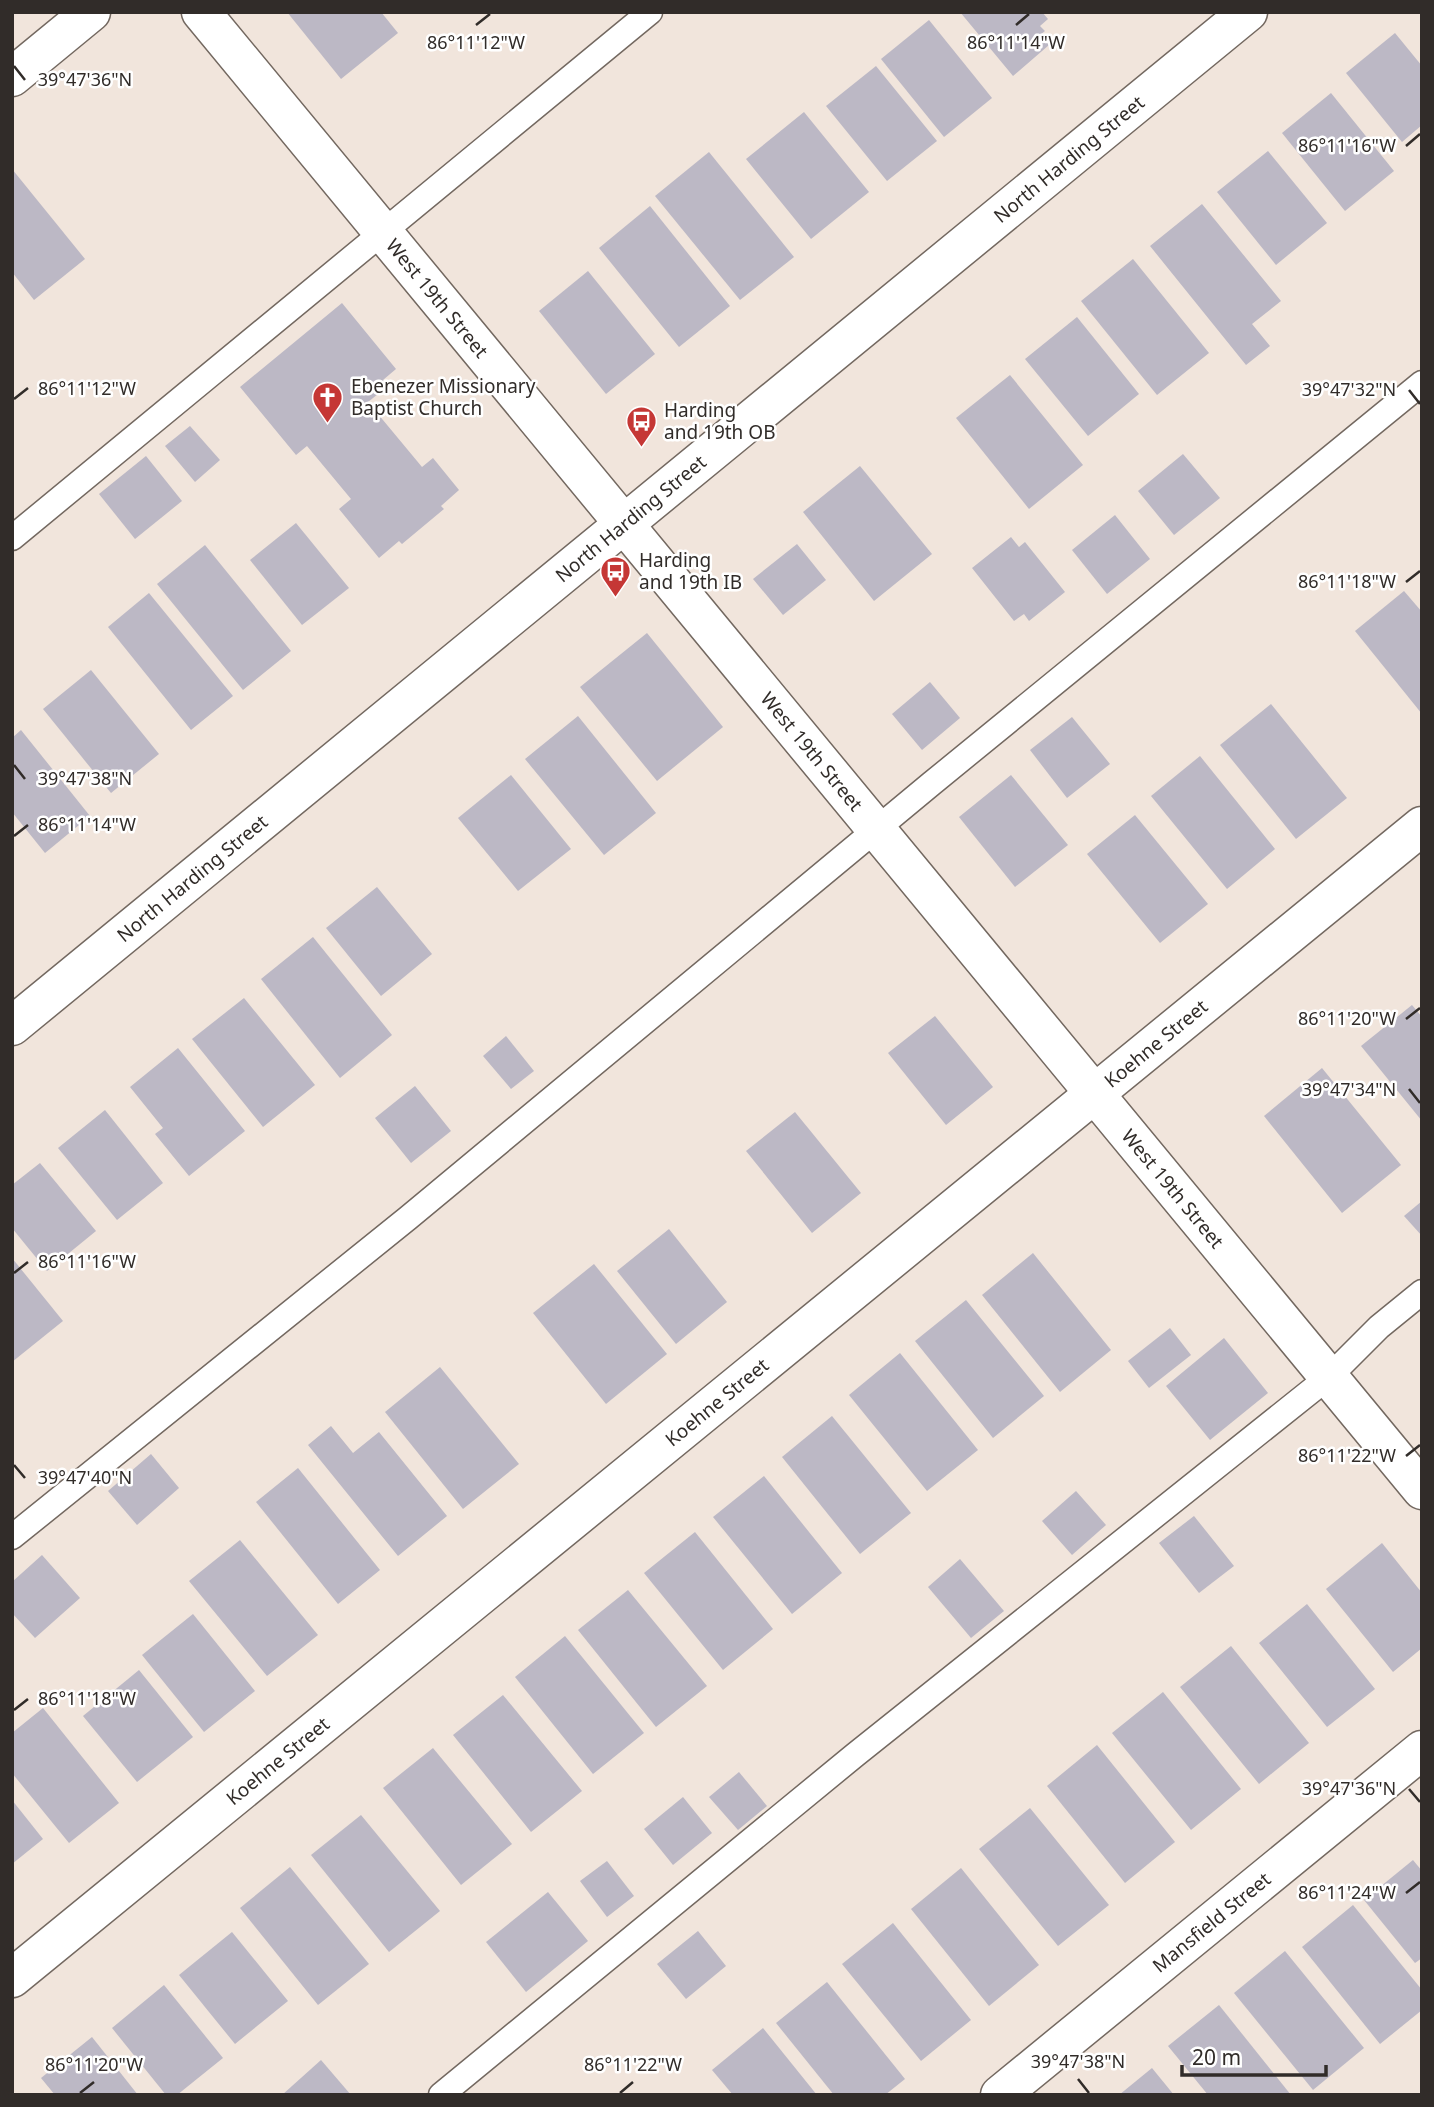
<svg xmlns="http://www.w3.org/2000/svg" width="1434" height="2107" font-family="'Noto Sans',sans-serif">
	<rect width="100%" height="100%" fill="#f1e5dc"/>
	<g fill="#bcb8c5">
		<polygon points="287,12 381,12 398,33 341,79"/>
		<polygon points="960,12 1042,12 1048,19 1040,26 1045,31 1040,35 1049,45 1013,76"/>
		<polygon points="929,20 992,98 944,137 881,59"/>
		<polygon points="1395,33 1422,66 1422,125 1402,142 1346,73"/>
		<polygon points="876,66 937,141 887,181 826,106"/>
		<polygon points="1331,93 1394,171 1345,211 1282,133"/>
		<polygon points="804,112 869,192 811,239 746,159"/>
		<polygon points="1268,151 1327,223 1276,265 1217,192"/>
		<polygon points="709,152 794,257 740,300 655,196"/>
		<polygon points="12,169 85,259 34,300 12,272"/>
		<polygon points="1202,204 1281,301 1252,324 1270,346 1246,365 1150,246"/>
		<polygon points="650,206 730,306 679,347 599,248"/>
		<polygon points="1133,259 1209,353 1157,395 1081,301"/>
		<polygon points="588,271 655,354 606,394 539,311"/>
		<polygon points="342,303 396,369 383,380 388,386 368,402 422,467 433,458 459,490 441,506 444,509 402,544 399,541 379,558 339,509 351,499 307,446 296,455 240,387"/>
		<polygon points="1077,317 1139,394 1088,436 1025,359"/>
		<polygon points="1010,375 1083,465 1029,509 956,418"/>
		<polygon points="190,426 220,460 195,482 165,446"/>
		<polygon points="1183,454 1220,498 1174,535 1138,491"/>
		<polygon points="146,456 182,501 135,539 99,494"/>
		<polygon points="860,466 932,554 874,601 803,512"/>
		<polygon points="1115,515 1150,559 1107,594 1072,550"/>
		<polygon points="296,523 349,588 302,625 250,560"/>
		<polygon points="1011,537 1019,547 1025,542 1065,592 1029,621 1024,614 1014,621 972,568"/>
		<polygon points="797,544 826,580 783,615 753,579"/>
		<polygon points="205,545 291,651 243,690 157,584"/>
		<polygon points="1404,591 1422,612 1422,714 1355,631"/>
		<polygon points="149,593 233,696 191,730 108,627"/>
		<polygon points="647,633 723,727 657,781 580,687"/>
		<polygon points="91,670 159,754 111,793 43,709"/>
		<polygon points="930,682 960,718 922,750 892,714"/>
		<polygon points="1271,704 1347,798 1296,839 1220,745"/>
		<polygon points="578,716 656,813 604,855 525,759"/>
		<polygon points="1072,717 1110,764 1067,798 1030,750"/>
		<polygon points="21,730 90,816 45,853 12,812 12,738"/>
		<polygon points="1200,756 1275,849 1227,889 1151,796"/>
		<polygon points="511,775 571,849 518,891 458,818"/>
		<polygon points="1011,775 1068,845 1015,887 959,817"/>
		<polygon points="1135,815 1208,904 1160,943 1087,854"/>
		<polygon points="377,887 432,954 381,996 326,928"/>
		<polygon points="313,937 392,1035 340,1078 261,979"/>
		<polygon points="244,998 315,1085 263,1127 192,1039"/>
		<polygon points="1412,1005 1422,1017 1422,1121 1361,1046"/>
		<polygon points="935,1016 993,1087 946,1125 888,1053"/>
		<polygon points="506,1036 534,1071 511,1089 483,1056"/>
		<polygon points="178,1048 245,1131 189,1176 155,1134 163,1128 130,1087"/>
		<polygon points="1322,1068 1401,1165 1342,1213 1264,1116"/>
		<polygon points="415,1086 451,1131 411,1163 375,1118"/>
		<polygon points="105,1110 163,1183 117,1220 58,1148"/>
		<polygon points="795,1112 861,1193 812,1233 746,1151"/>
		<polygon points="40,1163 96,1231 47,1271 12,1228 12,1185"/>
		<polygon points="1422,1201 1422,1236 1404,1216"/>
		<polygon points="669,1229 727,1302 676,1344 617,1271"/>
		<polygon points="1033,1253 1111,1350 1060,1392 982,1295"/>
		<polygon points="12,1258 63,1321 12,1362"/>
		<polygon points="594,1264 667,1354 606,1404 533,1313"/>
		<polygon points="966,1300 1044,1396 993,1438 915,1341"/>
		<polygon points="1170,1328 1191,1355 1149,1388 1128,1361"/>
		<polygon points="1224,1338 1268,1393 1210,1440 1166,1386"/>
		<polygon points="900,1353 978,1450 927,1491 849,1395"/>
		<polygon points="440,1367 519,1464 463,1509 385,1412"/>
		<polygon points="832,1416 911,1513 860,1554 782,1457"/>
		<polygon points="331,1426 353,1453 379,1432 447,1516 398,1556 308,1445"/>
		<polygon points="151,1454 179,1488 137,1525 108,1491"/>
		<polygon points="298,1468 380,1570 338,1604 256,1502"/>
		<polygon points="764,1476 842,1573 792,1614 713,1517"/>
		<polygon points="1076,1491 1106,1525 1072,1555 1042,1521"/>
		<polygon points="1194,1516 1234,1566 1199,1593 1159,1543"/>
		<polygon points="695,1532 773,1629 723,1670 644,1573"/>
		<polygon points="240,1540 318,1635 267,1676 189,1581"/>
		<polygon points="1382,1543 1422,1593 1422,1648 1393,1672 1326,1589"/>
		<polygon points="42,1555 80,1598 35,1638 12,1613 12,1582"/>
		<polygon points="960,1559 1004,1611 971,1638 928,1587"/>
		<polygon points="628,1590 707,1686 656,1727 578,1630"/>
		<polygon points="1307,1604 1375,1689 1327,1727 1259,1643"/>
		<polygon points="193,1614 255,1691 204,1732 142,1655"/>
		<polygon points="565,1636 644,1733 593,1774 515,1677"/>
		<polygon points="1231,1646 1309,1743 1259,1784 1180,1687"/>
		<polygon points="139,1670 193,1737 137,1782 83,1716"/>
		<polygon points="1163,1692 1241,1789 1191,1830 1112,1733"/>
		<polygon points="503,1695 582,1791 531,1832 453,1735"/>
		<polygon points="43,1708 119,1803 69,1843 12,1773 12,1733"/>
		<polygon points="1097,1745 1175,1842 1125,1883 1047,1786"/>
		<polygon points="433,1748 512,1844 461,1885 383,1788"/>
		<polygon points="739,1772 767,1806 738,1830 709,1797"/>
		<polygon points="683,1797 712,1833 673,1865 644,1829"/>
		<polygon points="12,1800 43,1839 12,1864"/>
		<polygon points="1030,1808 1109,1905 1058,1946 979,1849"/>
		<polygon points="361,1815 440,1911 389,1952 311,1855"/>
		<polygon points="1413,1860 1422,1871 1422,1958 1415,1963 1364,1900"/>
		<polygon points="607,1861 634,1896 607,1917 580,1881"/>
		<polygon points="290,1867 369,1964 318,2005 240,1908"/>
		<polygon points="961,1868 1039,1965 989,2006 911,1909"/>
		<polygon points="548,1892 588,1941 526,1992 486,1942"/>
		<polygon points="1353,1905 1422,1990 1422,2010 1380,2044 1302,1947"/>
		<polygon points="893,1923 971,2020 921,2061 842,1964"/>
		<polygon points="698,1931 726,1966 686,1999 657,1964"/>
		<polygon points="232,1932 288,2001 235,2044 179,1975"/>
		<polygon points="1285,1951 1364,2048 1313,2090 1234,1993"/>
		<polygon points="827,1982 905,2079 885,2095 834,2095 776,2023"/>
		<polygon points="164,1985 223,2058 177,2095 166,2095 112,2028"/>
		<polygon points="1219,2005 1291,2095 1208,2095 1168,2046"/>
		<polygon points="763,2028 817,2095 733,2095 712,2070"/>
		<polygon points="92,2037 138,2095 55,2095 41,2078"/>
		<polygon points="321,2060 351,2095 282,2095"/>
		<polygon points="1152,2068 1174,2095 1119,2095"/>
	</g>
	<g fill="none" stroke-linecap="round" stroke-linejoin="round">
		<defs>
			<g id="lane">
				<polyline points="12,538 650,12"/>
				<polyline points="12,1537 408,1218 931,784 1422,383"/>
				<polyline points="441,2095 855,1755 1331,1375 1379,1327 1422,1292"/>
			</g>
			<g id="street">
				<path id="s1" d="M201,12L1422,1490"/>
				<polyline points="12,77 91,12"/>
				<path id="s2" d="M12,1978L1422,826"/>
				<path id="s3" d="M1000,2095L1422,1750"/>
			</g>
			<g id="secondary">
				<path id="s4" d="M12,1026L1248,12"/>
			</g>
		</defs>
		<use href="#lane" stroke="#736860" stroke-width="27"/>
		<use href="#street" stroke="#736860" stroke-width="41"/>
		<use href="#secondary" stroke="#736860" stroke-width="41"/>
		<use href="#lane" stroke="#fff" stroke-width="24"/>
		<use href="#street" stroke="#fff" stroke-width="38"/>
		<use href="#secondary" stroke="#fff" stroke-width="38"/>
	</g>
	<path fill="none" stroke="#312c29" stroke-width="2.5" d="M476,25L490,14M1016,25L1029,14M14,66L25,80M1406,146L1420,134M1409,390L1420,404M14,399L28,388M1406,582L1420,571M14,765L25,779M14,836L28,825M1406,1019L1420,1008M1409,1089L1420,1103M14,1273L28,1262M1406,1456L1420,1445M14,1465L25,1478M14,1710L28,1699M1409,1789L1420,1802M1406,1893L1420,1882M1078,2079L1089,2093M80,2093L94,2082M620,2093L633,2082"/>
	<defs>
		<symbol id="church-pin" viewBox="-11 -11 22 30"><path d="M0 17L-7.5 6A9.5 9.5 0 1 1 7.5 6Z" fill="#c53735" stroke="#fff"/><path d="M-1.2-6h2.4v3.5h3.3v2.4h-3.3V6h-2.4V-.1h-3.3v-2.4h3.3Z" fill="#fff"/></symbol>
		<symbol id="bus-pin" viewBox="-11 -11 22 30"><path d="M0 17L-7.5 6A9.5 9.5 0 1 1 7.5 6Z" fill="#c53735" stroke="#fff"/><path d="M-5-6H5V4H4V6H2V4H-2V6H-4V4H-5ZM-3.5-4V0h7V-4ZM-3.5 1.2v1.5H-2V1.2ZM2 1.2v1.5H3.5V1.2Z" fill="#fff"/></symbol>
	</defs>
	<g fill-rule="evenodd">
		<use href="#church-pin" x="310" y="380" width="35" height="47"/>
		<use href="#bus-pin" x="624" y="404" width="35" height="47"/>
		<use href="#bus-pin" x="598" y="554" width="35" height="47"/>
	</g>
	<g text-anchor="middle" dominant-baseline="central" stroke-width="5" stroke-linejoin="round" paint-order="stroke">
		<g font-size="19" fill="#312c29" stroke="#fff">
			<text stroke="none"><textPath href="#s4" startOffset="1367">North Harding Street</textPath></text>
			<text stroke="none"><textPath href="#s1" startOffset="371">West 19th Street</textPath></text>
			<text stroke="none"><textPath href="#s4" startOffset="800">North Harding Street</textPath></text>
			<text stroke="none"><textPath href="#s1" startOffset="959">West 19th Street</textPath></text>
			<text stroke="none"><textPath href="#s4" startOffset="233">North Harding Street</textPath></text>
			<text stroke="none"><textPath href="#s2" startOffset="1477">Koehne Street</textPath></text>
			<text stroke="none"><textPath href="#s1" startOffset="1526">West 19th Street</textPath></text>
			<text stroke="none"><textPath href="#s2" startOffset="910">Koehne Street</textPath></text>
			<text stroke="none"><textPath href="#s2" startOffset="343">Koehne Street</textPath></text>
			<text stroke="none"><textPath href="#s3" startOffset="273">Mansfield Street</textPath></text>
		</g>
		<g font-size="19" fill="#312c29" stroke="#fff" text-anchor="start">
			<text x="351" y="386">Ebenezer Missionary<tspan x="351" dy="22">Baptist Church</tspan></text>
			<text x="664" y="410">Harding<tspan x="664" dy="22">and 19th OB</tspan></text>
			<text x="639" y="560">Harding<tspan x="639" dy="22">and 19th IB</tspan></text>
		</g>
	</g>
	<g font-size="18" text-anchor="middle" fill="#312c29" stroke="#fff" stroke-width="5" stroke-linejoin="round" paint-order="stroke">
		<text x="476" y="49">86°11'12"W</text>
		<text x="1016" y="49">86°11'14"W</text>
		<text x="85" y="86">39°47'36"N</text>
		<text x="1347" y="152">86°11'16"W</text>
		<text x="87" y="395">86°11'12"W</text>
		<text x="1349" y="396">39°47'32"N</text>
		<text x="1347" y="588">86°11'18"W</text>
		<text x="85" y="785">39°47'38"N</text>
		<text x="87" y="831">86°11'14"W</text>
		<text x="1347" y="1025">86°11'20"W</text>
		<text x="1349" y="1096">39°47'34"N</text>
		<text x="87" y="1268">86°11'16"W</text>
		<text x="1347" y="1462">86°11'22"W</text>
		<text x="85" y="1484">39°47'40"N</text>
		<text x="87" y="1705">86°11'18"W</text>
		<text x="1349" y="1795">39°47'36"N</text>
		<text x="1347" y="1899">86°11'24"W</text>
		<text x="1078" y="2068">39°47'38"N</text>
		<text x="94" y="2071">86°11'20"W</text>
		<text x="633" y="2071">86°11'22"W</text>
	</g>
	<rect width="1434" height="2107" fill="none" stroke="#312c29" stroke-width="28"/>
	<path d="M1182 2065v10h144v-10" fill="none" stroke="#312c29" stroke-width="3.5"/>
	<text x="1192" y="2065" font-size="21" fill="#312c29" stroke="#ffffff" stroke-width="5" paint-order="stroke">20 m</text>
</svg>
